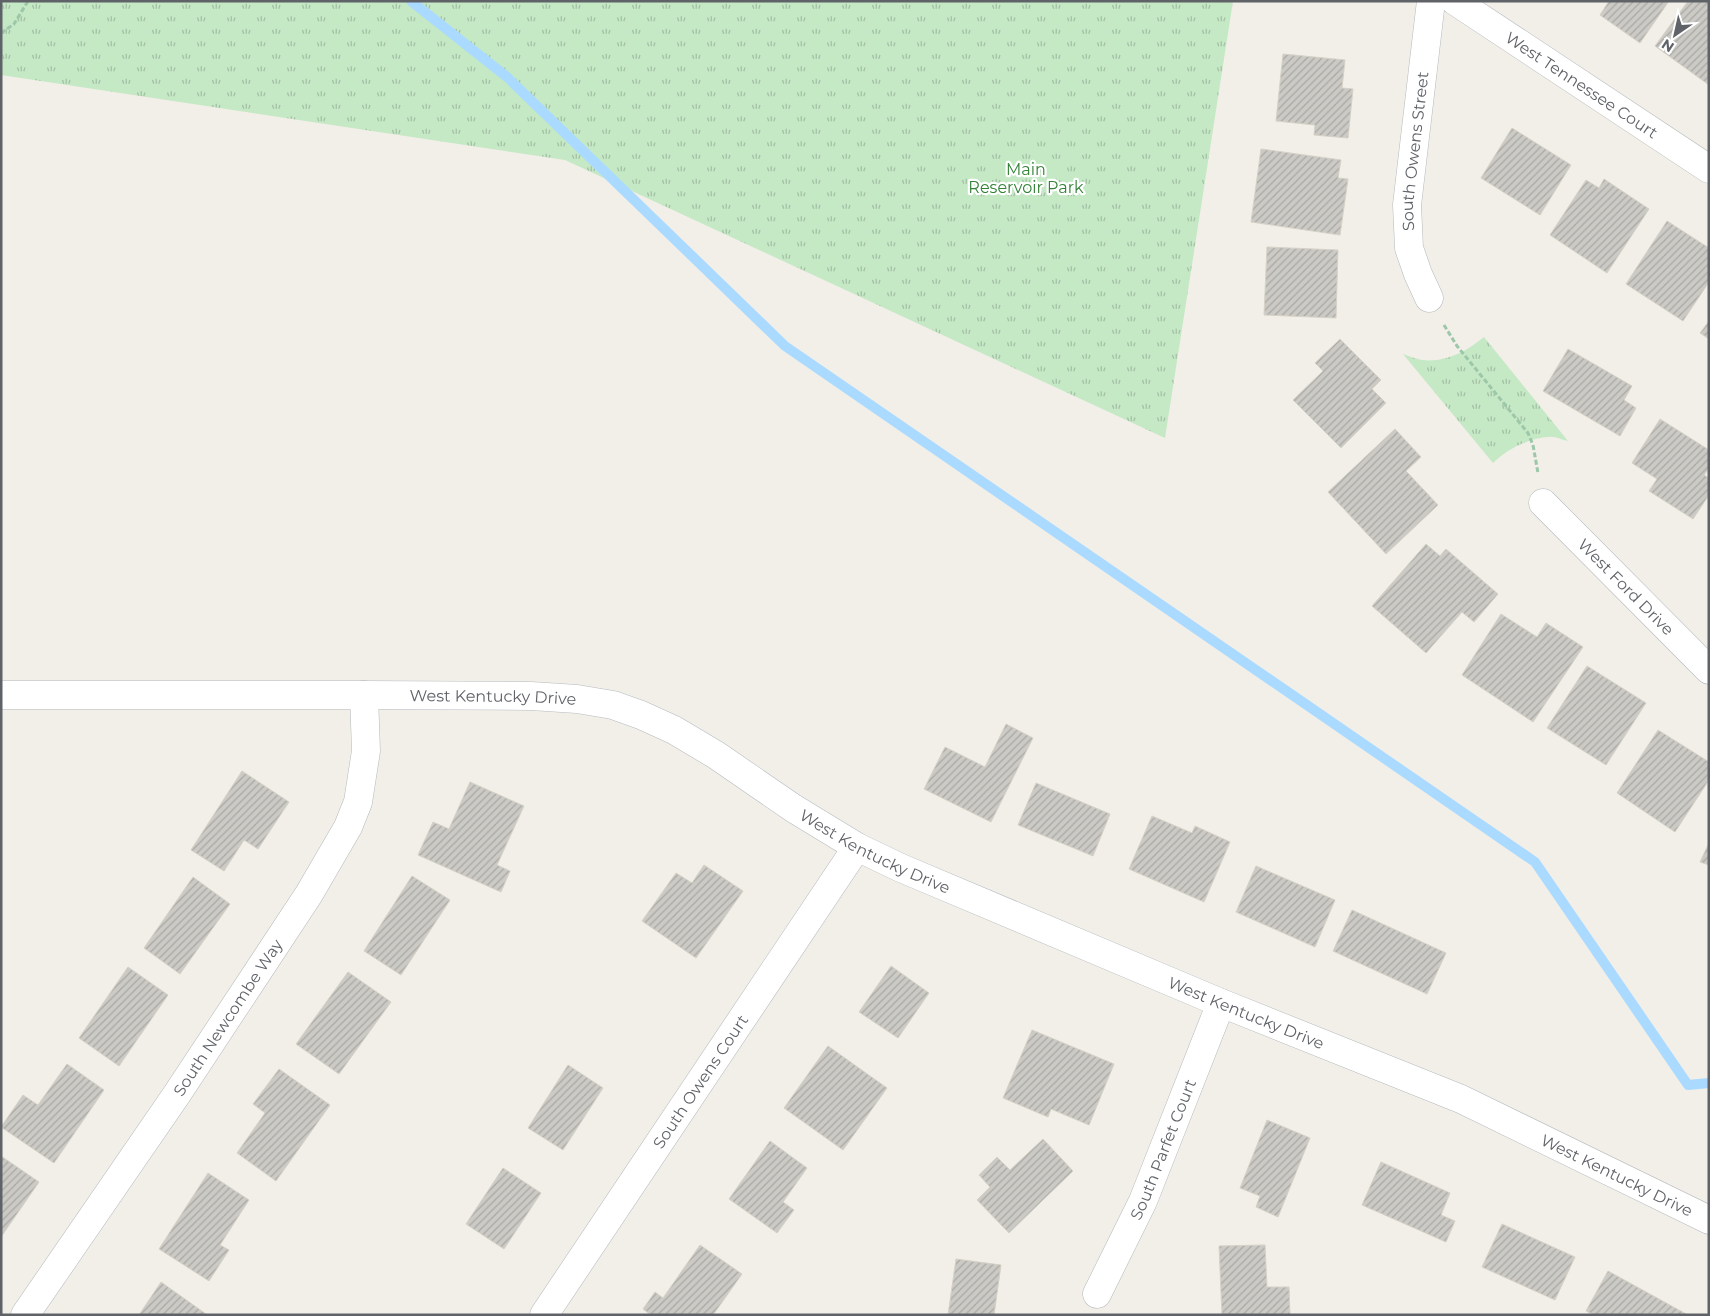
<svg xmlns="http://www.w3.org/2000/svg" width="1710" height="1316" font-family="Montserrat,sans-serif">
	<defs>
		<pattern id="grass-tufts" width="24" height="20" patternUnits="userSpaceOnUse" patternTransform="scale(1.25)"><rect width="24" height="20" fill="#c5e8c5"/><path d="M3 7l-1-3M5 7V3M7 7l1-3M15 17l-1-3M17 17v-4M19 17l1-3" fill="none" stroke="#a3c0a4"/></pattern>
		<pattern id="building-hatch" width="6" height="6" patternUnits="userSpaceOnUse" patternTransform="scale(1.25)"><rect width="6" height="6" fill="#cccac5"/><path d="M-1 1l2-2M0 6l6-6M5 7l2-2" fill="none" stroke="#a9a8a4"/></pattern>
	</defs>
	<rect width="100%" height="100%" fill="#f1efe8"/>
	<g fill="url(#grass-tufts)">
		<polygon points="1,1 1233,1 1165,438 565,160 1,75"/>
		<path d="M1484,337L1568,441C1562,440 1555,436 1549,437C1528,438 1507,449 1493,463L1403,354C1409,356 1416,359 1422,360C1446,363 1467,351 1484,337Z"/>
	</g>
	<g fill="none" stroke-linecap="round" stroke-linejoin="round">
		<polyline stroke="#aadaff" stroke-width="10" points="411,1 507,77 785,346 1535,862 1688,1085 1709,1083"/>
	</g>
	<g fill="url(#building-hatch)" stroke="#d6d1c6">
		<polygon points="1609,1 1669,1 1640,43 1600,15"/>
		<polygon points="1688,1 1709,1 1709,85 1655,46"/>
		<polygon points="1283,54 1345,60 1342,88 1353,89 1348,138 1314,135 1315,125 1276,121"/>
		<polygon points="1512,128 1571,165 1540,215 1481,178"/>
		<polygon points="1261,149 1341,160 1338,178 1348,179 1340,235 1251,222"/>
		<polygon points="1604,179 1649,209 1607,273 1550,235 1586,180 1599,188"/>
		<polygon points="1667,221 1709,248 1709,282 1683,321 1626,284"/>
		<polygon points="1267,247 1338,250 1336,318 1264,315"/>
		<polygon points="1709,321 1709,339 1700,333"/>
		<polygon points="1340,339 1381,380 1372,389 1386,403 1341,448 1293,400 1323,371 1315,363"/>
		<polygon points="1568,349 1632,386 1624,400 1636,408 1620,436 1543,391"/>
		<polygon points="1660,419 1709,450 1709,468 1704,475 1709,478 1709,495 1693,519 1649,491 1657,479 1632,463"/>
		<polygon points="1395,429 1421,457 1406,471 1438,505 1386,554 1328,492"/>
		<polygon points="1426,544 1440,556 1446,549 1498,594 1474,622 1462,612 1426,653 1372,606"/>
		<polygon points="1501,614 1537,637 1546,623 1583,647 1533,722 1462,675"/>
		<polygon points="1587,666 1646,703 1606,765 1547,728"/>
		<polygon points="1006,724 1033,738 991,822 924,789 945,747 985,767"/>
		<polygon points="1658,730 1709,762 1709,780 1675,832 1617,793"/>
		<polygon points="242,771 289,802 258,849 244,840 224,871 191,850"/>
		<polygon points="470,782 524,806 497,865 510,871 501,892 418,855 433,822 449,829"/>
		<polygon points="1036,783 1110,814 1093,856 1018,825"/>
		<polygon points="1152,816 1192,833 1195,826 1230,842 1204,902 1129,869"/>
		<polygon points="1709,843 1709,865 1700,862"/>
		<polygon points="704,865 743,891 696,958 642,921 676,873 692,883"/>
		<polygon points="1256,866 1335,900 1315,947 1236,912"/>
		<polygon points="412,876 450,900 401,975 364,951"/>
		<polygon points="193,877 230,904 180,974 144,948"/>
		<polygon points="1352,910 1446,953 1427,994 1333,951"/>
		<polygon points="891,966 929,993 898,1038 859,1012"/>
		<polygon points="128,967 168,995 119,1066 79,1038"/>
		<polygon points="348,972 391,1002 339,1074 296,1044"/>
		<polygon points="1032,1030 1114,1064 1089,1125 1051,1109 1048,1117 1003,1098"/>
		<polygon points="828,1046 887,1088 843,1150 784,1108"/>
		<polygon points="67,1064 104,1090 54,1163 1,1127 23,1095 38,1105"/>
		<polygon points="568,1065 603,1088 563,1150 528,1128"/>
		<polygon points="279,1069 330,1105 276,1181 237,1153 265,1113 253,1104"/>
		<polygon points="1267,1120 1310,1138 1278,1217 1256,1207 1260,1196 1240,1188"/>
		<polygon points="1043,1139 1073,1171 1009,1233 977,1200 990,1187 979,1175 997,1157 1010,1170"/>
		<polygon points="770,1141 807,1168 783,1202 794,1210 777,1233 729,1199"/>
		<polygon points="1,1156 39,1182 1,1237"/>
		<polygon points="1381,1162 1450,1193 1441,1215 1455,1221 1446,1242 1362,1205"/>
		<polygon points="503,1168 541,1193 504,1249 466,1224"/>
		<polygon points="208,1173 249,1200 220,1245 229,1250 209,1281 159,1249"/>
		<polygon points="1502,1224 1575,1257 1555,1300 1482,1267"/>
		<polygon points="700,1245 742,1274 713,1315 651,1315 643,1309 655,1292 663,1298"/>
		<polygon points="1265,1245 1267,1287 1289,1287 1290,1315 1222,1315 1219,1246"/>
		<polygon points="956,1259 1001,1265 994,1315 948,1315"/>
		<polygon points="1608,1271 1688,1315 1594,1315 1586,1311"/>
		<polygon points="161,1282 206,1314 205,1315 139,1315"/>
	</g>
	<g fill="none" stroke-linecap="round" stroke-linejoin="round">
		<defs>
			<g id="street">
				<path id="s1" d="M1455,1L1709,169"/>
				<path id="s2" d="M1429,298L1418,274L1409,248L1407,205L1431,1"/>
				<path id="s3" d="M1543,503L1709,670"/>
				<path id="s4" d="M1097,1294L1143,1201L1221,1003"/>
				<path id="s5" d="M25,1315L177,1094L309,894L348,827L358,802L366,751L364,695"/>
				<path id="s6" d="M544,1315L857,847"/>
			</g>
			<g id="secondary">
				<path id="s7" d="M1,695H364L531,696L577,699L613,705L641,715L674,730L716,755L793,808L857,847L901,868L1221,1003L1461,1099L1709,1220"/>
			</g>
		</defs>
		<use href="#street" stroke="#b5b8bc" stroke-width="29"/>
		<use href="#secondary" stroke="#b6babf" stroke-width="29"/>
		<g stroke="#9cc7a9" stroke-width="3" stroke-dasharray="5 2.5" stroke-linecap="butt">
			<polyline points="1,33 14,24 28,1"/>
			<polyline points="1444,325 1457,346 1528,433 1533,445 1538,473"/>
		</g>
		<use href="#street" stroke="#fff" stroke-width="28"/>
		<use href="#secondary" stroke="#fff" stroke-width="28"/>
	</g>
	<g text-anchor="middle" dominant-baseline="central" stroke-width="4.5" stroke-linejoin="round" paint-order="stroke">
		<g font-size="16" fill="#5f6368" stroke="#fff">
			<text stroke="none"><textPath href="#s1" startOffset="152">West Tennessee Court</textPath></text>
			<text stroke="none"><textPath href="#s2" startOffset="151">South Owens Street</textPath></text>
			<text stroke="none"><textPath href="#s3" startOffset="118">West Ford Drive</textPath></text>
			<text stroke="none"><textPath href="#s7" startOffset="492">West Kentucky Drive</textPath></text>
			<text stroke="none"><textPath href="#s7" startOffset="914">West Kentucky Drive</textPath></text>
			<text stroke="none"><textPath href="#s7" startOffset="1319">West Kentucky Drive</textPath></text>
			<text stroke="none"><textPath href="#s5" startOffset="360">South Newcombe Way</textPath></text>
			<text stroke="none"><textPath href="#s6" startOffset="281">South Owens Court</textPath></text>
			<text stroke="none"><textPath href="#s4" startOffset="159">South Parfet Court</textPath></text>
			<text stroke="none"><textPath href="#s7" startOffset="1724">West Kentucky Drive</textPath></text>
		</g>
		<g font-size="16" fill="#348238" stroke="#fff">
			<text x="1026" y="169">Main<tspan x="1026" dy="18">Reservoir Park</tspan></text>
		</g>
	</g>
	<rect width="1710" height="1316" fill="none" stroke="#5f6368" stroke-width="5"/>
	<g transform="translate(1675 35) rotate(214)" stroke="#ffffff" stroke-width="4" paint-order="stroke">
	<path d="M0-4L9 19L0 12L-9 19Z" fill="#5f6368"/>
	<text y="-8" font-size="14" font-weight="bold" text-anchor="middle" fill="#5f6368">N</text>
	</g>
</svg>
